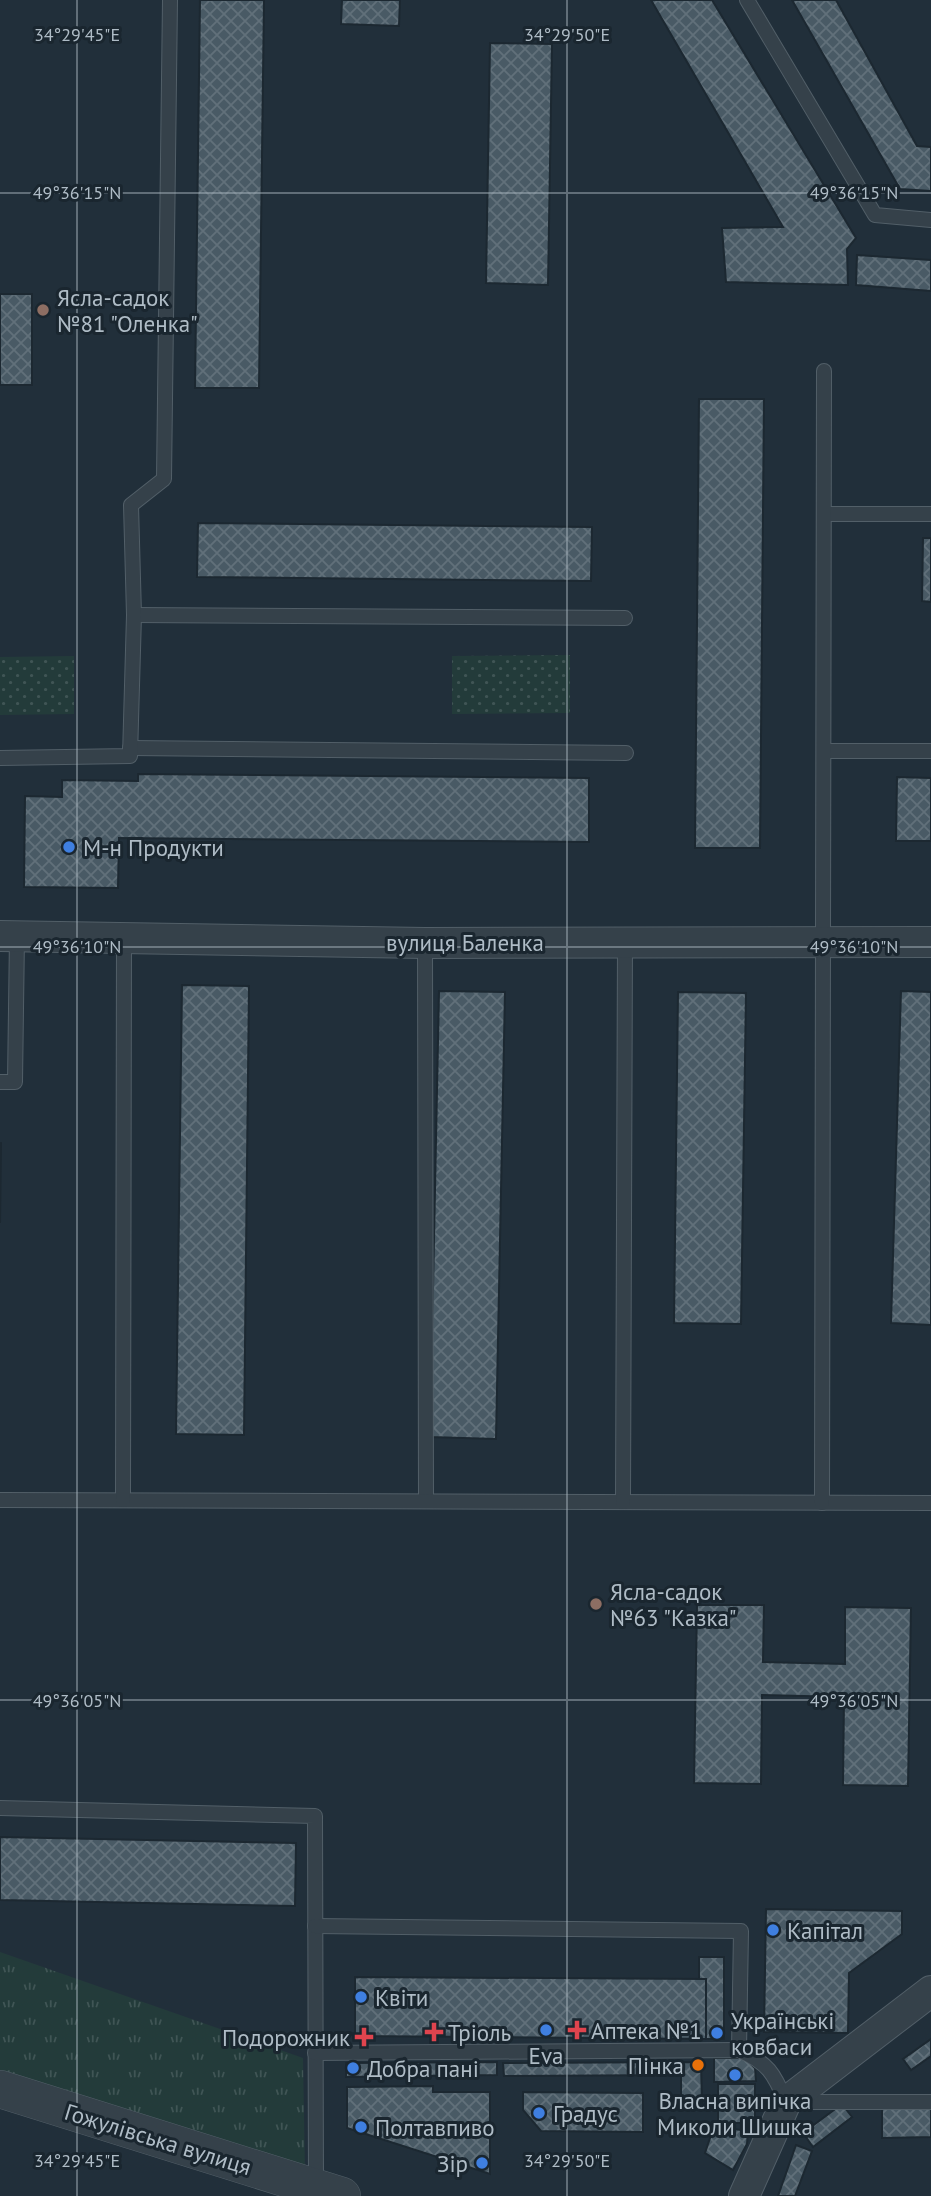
<svg xmlns="http://www.w3.org/2000/svg" width="931" height="2196" font-family="'PT Sans',sans-serif">
	<defs>
		<pattern id="grass-tufts" width="24" height="20" patternUnits="userSpaceOnUse" patternTransform="scale(1.75)"><rect width="24" height="20" fill="#233b3a"/><path d="M3 7l-1-3M5 7V3M7 7l1-3M15 17l-1-3M17 17v-4M19 17l1-3" fill="none" stroke="#405555"/></pattern>
		<pattern id="park-dots" width="8" height="8" patternUnits="userSpaceOnUse" patternTransform="scale(1.75)"><rect width="8" height="8" fill="#233b3a"/><path d="M2 2h.1M6 6h.1" fill="none" stroke="#405555" stroke-width="1.8" stroke-linecap="round"/></pattern>
		<pattern id="building-cross-hatch" width="8" height="8" patternUnits="userSpaceOnUse" patternTransform="scale(1.75)"><rect width="8" height="8" fill="#495a65"/><path d="M0 0l8 8M0 8l8-8" fill="none" stroke="#61707a"/></pattern>
	</defs>
	<rect width="100%" height="100%" fill="#212f3a"/>
	<polygon fill="url(#grass-tufts)" points="0,1952 303,2058 305,2175 0,2075"/>
	<g fill="url(#park-dots)">
		<polygon points="570,655 570,713 452,714 452,656"/>
		<polygon points="74,656 74,714 0,715 0,657"/>
	</g>
	<g fill="url(#building-cross-hatch)" stroke="#1c2831" stroke-width="2">
		<polygon points="200,0 264,0 259,388 195,388"/>
		<polygon points="342,0 400,0 399,26 341,24"/>
		<polygon points="651,0 712,0 856,238 847,249 848,285 726,282 722,228 783,227"/>
		<polygon points="792,0 836,0 917,146 931,147 931,191 900,189"/>
		<polygon points="490,43 552,44 548,285 486,283"/>
		<polygon points="857,255 931,260 931,291 856,285"/>
		<rect x="0" y="294" width="32" height="91"/>
		<polygon points="699,399 764,399 760,848 695,848"/>
		<polygon points="198,523 592,527 591,581 197,577"/>
		<polygon points="923,538 931,538 931,602 922,601"/>
		<polygon points="138,774 589,778 589,842 119,838 118,888 24,887 25,796 62,797 62,780 138,781"/>
		<polygon points="897,777 931,778 931,841 896,841"/>
		<polygon points="182,985 249,986 244,1435 176,1434"/>
		<polygon points="439,991 505,992 496,1439 430,1437"/>
		<polygon points="901,991 931,992 931,1325 891,1323"/>
		<polygon points="678,992 746,993 741,1324 674,1323"/>
		<polygon points="0,1143 1,1143 0,1223"/>
		<polygon points="697,1605 764,1605 763,1662 845,1664 845,1607 911,1608 908,1786 843,1785 844,1697 762,1695 761,1784 694,1783"/>
		<polygon points="0,1837 296,1843 295,1906 0,1900"/>
		<polygon points="766,1909 902,1911 902,1934 849,1973 848,2033 764,2032"/>
		<polygon points="699,1957 724,1957 724,2039 706,2039 706,1979 699,1979"/>
		<polygon points="355,1977 706,1979 706,2039 355,2036"/>
		<polygon points="931,2039 931,2056 911,2070 903,2059"/>
		<polygon points="714,2058 745,2058 755,2068 756,2081 714,2082"/>
		<polygon points="497,2062 497,2075 346,2077 346,2063"/>
		<polygon points="701,2062 702,2103 681,2103 681,2075 504,2076 503,2063"/>
		<rect x="718" y="2084" width="37" height="39"/>
		<polygon points="433,2086 433,2092 490,2092 490,2174 347,2128 347,2087"/>
		<polygon points="523,2092 643,2093 643,2132 541,2131 523,2110"/>
		<polygon points="842,2104 852,2117 813,2147 803,2133"/>
		<polygon points="882,2109 931,2109 931,2137 882,2138"/>
		<polygon points="714,2126 748,2131 747,2144 733,2170 705,2153"/>
		<polygon points="796,2145 812,2151 795,2196 778,2196"/>
	</g>
	<g fill="none" stroke-linecap="round" stroke-linejoin="round">
		<defs>
			<g id="service">
				<polyline points="747,0 875,215 931,220"/>
				<polyline points="824,514 931,514"/>
				<polyline points="134,615 625,618"/>
				<polyline points="130,748 626,753"/>
				<polyline points="824,751 931,751"/>
				<polyline points="0,758 130,756 134,615 131,505 164,479 170,0"/>
				<polyline points="425,943 426,1501"/>
				<polyline points="0,1082 15,1082 17,936"/>
				<polyline points="0,1500 931,1503"/>
				<polyline points="123,1500 124,937"/>
				<polyline points="623,1502 625,942"/>
				<polyline points="822,1503 824,371"/>
				<polyline points="0,1808 315,1816 316,2186"/>
				<polyline points="315,1926 741,1931 739,2050"/>
				<path d="M315,2053L739,2050C768,2063 774,2073 786,2102H931"/>
			</g>
			<g id="minor">
				<polyline points="0,936 425,943 931,942"/>
				<polyline points="744,2196 786,2102 931,1991"/>
			</g>
			<polyline id="tertiary" points="0,2089 342,2196"/>
		</defs>
		<use href="#service" stroke="#525f68" stroke-width="16"/>
		<use href="#minor" stroke="#525f68" stroke-width="32"/>
		<use href="#tertiary" stroke="#525f68" stroke-width="38"/>
		<use href="#service" stroke="#35414a" stroke-width="14"/>
		<use href="#minor" stroke="#35414a" stroke-width="30"/>
		<use href="#tertiary" stroke="#35414a" stroke-width="37"/>
	</g>
	<path fill="none" stroke="#afbcc6" stroke-width="2" stroke-opacity="0.45" d="M77,0V2196M567,0V2196M0,193H931M0,947H931M0,1700H931"/>
	<g fill="#8d6e63" stroke="#1a262f" stroke-width="2.5">
		<circle cx="43" cy="310" r="7"/>
		<circle cx="596" cy="1604" r="7"/>
	</g>
	<g fill="#3f7fe0" stroke="#1a262f" stroke-width="2.5">
		<circle cx="69" cy="847" r="7"/>
		<circle cx="773" cy="1930" r="7"/>
		<circle cx="361" cy="1997" r="7"/>
		<circle cx="546" cy="2030" r="7"/>
		<circle cx="717" cy="2033" r="7"/>
		<circle cx="353" cy="2068" r="7"/>
		<circle cx="735" cy="2075" r="7"/>
		<circle cx="539" cy="2113" r="7"/>
		<circle cx="361" cy="2127" r="7"/>
		<circle cx="482" cy="2163" r="7"/>
	</g>
	<g fill="#e0444e" stroke="#1a262f" stroke-width="2.5">
		<path d="M573.5 2019.5h7v7h7v7h-7v7h-7v-7h-7v-7h7z"/>
		<path d="M430.5 2021.5h7v7h7v7h-7v7h-7v-7h-7v-7h7z"/>
		<path d="M360.5 2026.5h7v7h7v7h-7v7h-7v-7h-7v-7h7z"/>
	</g>
	<circle fill="#e8710a" stroke="#1a262f" stroke-width="2.5" cx="698" cy="2065" r="7"/>
	<g text-anchor="middle" dominant-baseline="central" stroke-width="6" stroke-linejoin="round" paint-order="stroke">
		<g font-size="23" fill="#afbcc6" stroke="#1a262f" text-anchor="start">
			<text x="57" y="297">Ясла-садок<tspan x="57" dy="26">№81 "Оленка"</tspan></text>
			<text x="83" y="847">М-н Продукти</text>
			<text x="610" y="1591">Ясла-садок<tspan x="610" dy="26">№63 "Казка"</tspan></text>
			<text x="787" y="1930">Капітал</text>
			<text x="375" y="1997">Квіти</text>
			<text x="731" y="2020">Українські<tspan x="731" dy="26">ковбаси</tspan></text>
			<text x="591" y="2030">Аптека №1</text>
			<text x="448" y="2032">Тріоль</text>
			<text x="350" y="2037" text-anchor="end">Подорожник</text>
			<text x="546" y="2055" text-anchor="middle">Eva</text>
			<text x="684" y="2065" text-anchor="end">Пінка</text>
			<text x="367" y="2068">Добра пані</text>
			<text x="735" y="2100" text-anchor="middle">Власна випічка<tspan x="735" dy="26">Миколи Шишка</tspan></text>
			<text x="553" y="2113">Градус</text>
			<text x="375" y="2127">Полтавпиво</text>
			<text x="468" y="2163" text-anchor="end">Зір</text>
		</g>
		<g font-size="23" fill="#afbcc6" stroke="#1a262f">
			<text x="465" y="942">вулиця Баленка</text>
			<text transform="translate(158 2139) rotate(17)">Гожулівська вулиця</text>
		</g>
	</g>
	<g font-size="18" text-anchor="middle" fill="#afbcc6" stroke="#1a262f" stroke-width="6" stroke-linejoin="round" paint-order="stroke">
		<text x="77" y="41">34°29'45"E</text>
		<text x="567" y="41">34°29'50"E</text>
		<text x="77" y="199">49°36'15"N</text>
		<text x="854" y="199">49°36'15"N</text>
		<text x="77" y="953">49°36'10"N</text>
		<text x="854" y="953">49°36'10"N</text>
		<text x="77" y="1707">49°36'05"N</text>
		<text x="854" y="1707">49°36'05"N</text>
		<text x="77" y="2167">34°29'45"E</text>
		<text x="567" y="2167">34°29'50"E</text>
	</g>
</svg>
